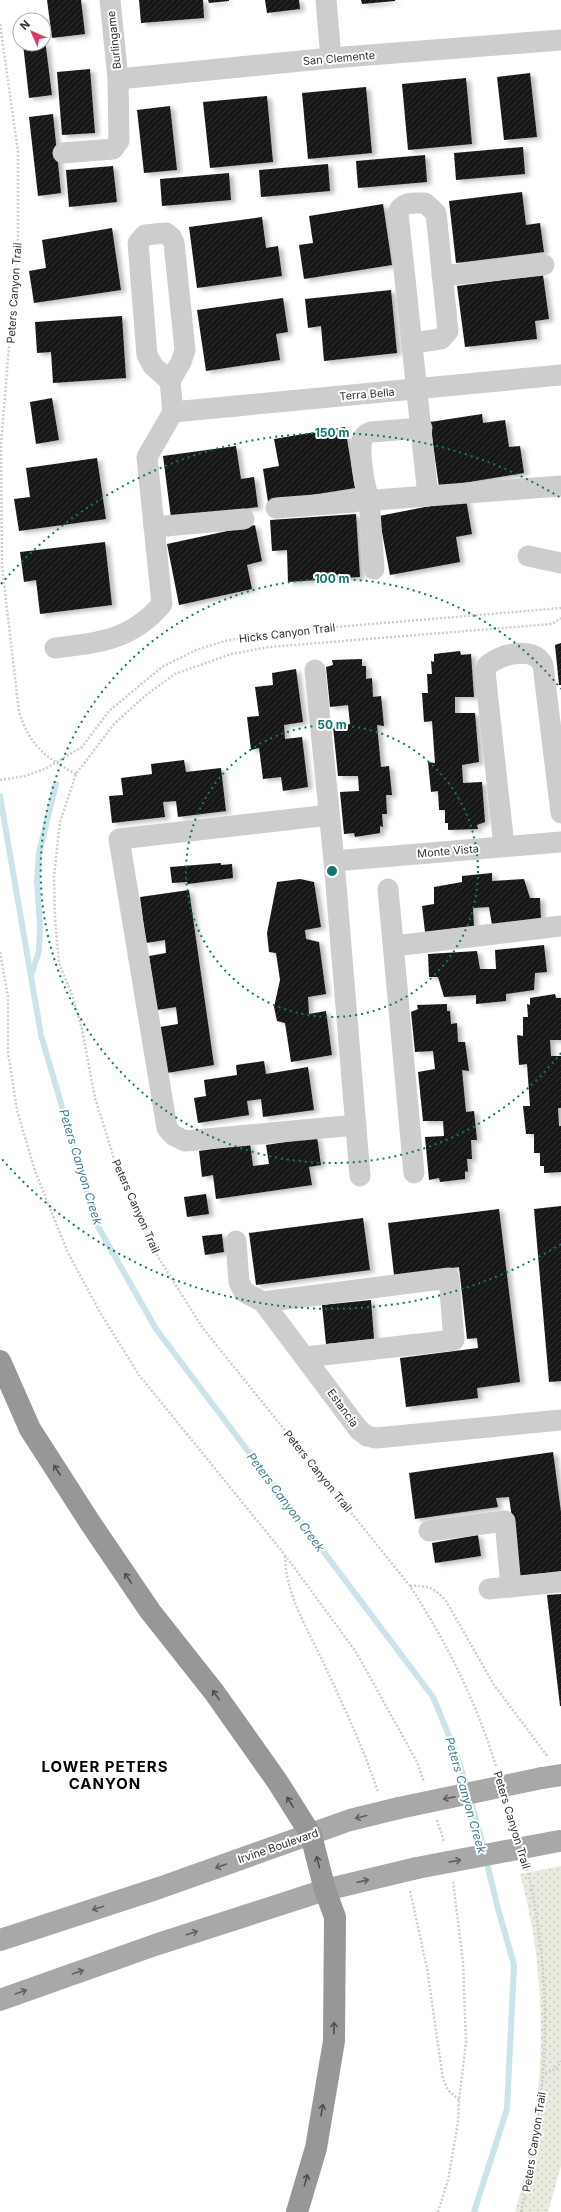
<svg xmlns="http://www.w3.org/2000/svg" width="561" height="2212" font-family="Inter,sans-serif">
	<defs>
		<pattern id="park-dots" width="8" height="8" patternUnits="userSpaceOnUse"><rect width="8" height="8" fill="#e8ecde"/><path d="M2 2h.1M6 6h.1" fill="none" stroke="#c7cbbf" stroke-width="1.8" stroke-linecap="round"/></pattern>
		<pattern id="building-hatch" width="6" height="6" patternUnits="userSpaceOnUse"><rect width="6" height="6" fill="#171717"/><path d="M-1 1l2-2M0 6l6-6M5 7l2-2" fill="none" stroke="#303030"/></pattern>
		<filter id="shadow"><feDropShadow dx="4.5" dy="2.5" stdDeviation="2" flood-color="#0004"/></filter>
	</defs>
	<rect width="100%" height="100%" fill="#fff"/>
	<path fill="url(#park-dots)" d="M561,1866V2166L548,2212H515C547,2104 550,1982 520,1874Z"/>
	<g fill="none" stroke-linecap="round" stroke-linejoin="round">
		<g stroke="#cbe4eb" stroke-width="6">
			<polyline points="0,796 41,1035 96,1223 156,1329 433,1697 457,1755 478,1826 497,1905 514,1965 507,2109 474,2212"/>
			<polyline points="31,975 39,951 40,925 37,881 39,853 56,784"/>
		</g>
	</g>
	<g fill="url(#building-hatch)" filter="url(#shadow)">
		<polygon points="47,0 81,0 85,34 52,38"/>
		<polygon points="139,0 203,0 204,18 141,23"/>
		<polygon points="208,0 229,0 229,1 209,3"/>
		<polygon points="265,0 299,0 300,9 267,13"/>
		<polygon points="361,0 395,0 395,1 362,4"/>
		<polygon points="43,17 44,20 25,20 25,19"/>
		<polygon points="44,32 52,95 29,98 23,44 44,44"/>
		<polygon points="90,69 95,133 62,135 57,72"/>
		<polygon points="530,73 537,137 504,140 497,77"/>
		<polygon points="466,78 472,144 408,150 402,84"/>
		<polygon points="366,87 372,153 308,159 302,93"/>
		<polygon points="267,96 273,162 210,168 203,102"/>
		<polygon points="170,106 177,170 144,173 137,110"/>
		<polygon points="53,114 61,193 38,196 29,117"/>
		<polygon points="523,147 525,174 456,180 454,153"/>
		<polygon points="425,155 427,182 358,188 356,161"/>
		<polygon points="328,164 330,191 261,197 259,170"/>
		<polygon points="113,166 117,202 69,207 66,170"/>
		<polygon points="229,173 231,200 162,206 160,179"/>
		<polygon points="522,192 526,225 540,223 544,252 456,263 449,201"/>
		<polygon points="383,204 392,265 304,279 299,245 313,243 309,216"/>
		<polygon points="262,217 266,248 278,246 282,276 197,288 189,227"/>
		<polygon points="112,228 121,290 34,303 29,271 46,268 42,240"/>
		<polygon points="543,275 549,319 535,321 537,339 465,347 457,286"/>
		<polygon points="391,290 397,353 324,361 321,326 308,328 305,299"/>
		<polygon points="283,298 288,332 276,334 280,360 206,371 197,310"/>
		<polygon points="122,316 126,378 53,383 51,352 37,353 35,322"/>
		<polygon points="52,398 59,440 36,444 30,402"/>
		<polygon points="482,414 483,423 505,420 509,447 520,446 524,473 439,487 430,422"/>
		<polygon points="345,427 355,488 268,502 263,469 279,466 274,439"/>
		<polygon points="236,446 241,479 254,477 258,507 171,518 163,456"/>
		<polygon points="97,458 106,519 19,531 14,499 30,497 26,468"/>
		<polygon points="466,499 472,534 456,537 460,562 390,575 379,516"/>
		<polygon points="356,514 360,577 288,582 287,550 272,551 270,520"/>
		<polygon points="255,525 262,561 247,565 252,589 179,605 167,544"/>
		<polygon points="105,542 112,605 40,614 36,580 24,582 20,552"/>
		<polygon points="561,643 561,685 559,685 555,645"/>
		<polygon points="460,651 461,655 471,654 474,697 455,697 455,713 475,713 479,762 462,765 463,783 482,782 485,822 477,825 478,829 448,830 448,823 445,823 445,810 439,810 438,791 431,792 428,762 435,763 432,721 424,722 422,693 428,693 427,674 432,674 431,661 434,662 434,654"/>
		<polygon points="362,659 362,666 366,666 366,679 372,678 373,697 381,696 384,726 377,725 381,767 389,766 392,795 386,795 387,814 382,814 383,827 380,826 380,833 355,837 354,833 344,834 340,792 359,791 358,776 338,776 333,727 350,724 348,705 330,707 326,667 333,665 332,660"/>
		<polygon points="296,669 303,722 284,725 285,739 302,737 308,787 283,791 281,777 263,779 259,748 251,750 247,717 259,716 255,687 273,685 272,673"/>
		<polygon points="184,760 186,772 221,768 226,811 178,817 176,801 163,802 165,817 112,823 109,796 123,795 121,778 152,774 151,764"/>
		<polygon points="221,863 221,865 232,864 233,878 188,884 187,882 172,883 170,867"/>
		<polygon points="492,873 492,881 524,879 530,898 540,898 541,921 492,925 489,907 473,908 474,926 425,932 422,906 434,904 434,887 462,882 462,876"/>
		<polygon points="300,879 314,882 321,927 305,930 306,939 319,942 326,994 308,997 309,1014 326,1011 332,1055 291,1062 285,1023 277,1021 274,1007 280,980 276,953 269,952 267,933 277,882"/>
		<polygon points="189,890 214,1065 167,1073 160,1027 178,1024 176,1007 157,1010 149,956 166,953 165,940 146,943 140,897"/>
		<polygon points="544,945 547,972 535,973 534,990 506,994 506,1001 476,1004 476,995 444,997 438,977 429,977 428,954 477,951 480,969 496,969 495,950"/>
		<polygon points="555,994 556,998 561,998 561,1040 550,1040 551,1056 561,1056 561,1108 558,1108 559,1126 561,1126 561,1172 544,1173 544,1166 540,1166 540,1153 534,1153 534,1134 526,1134 523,1106 530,1106 527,1064 519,1065 517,1035 523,1036 523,1017 528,1017 527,1004 530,1005 530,998"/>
		<polygon points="447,1004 447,1011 450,1011 451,1024 457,1023 458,1042 465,1042 469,1071 462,1070 466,1112 474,1111 477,1140 471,1140 472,1159 467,1159 468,1172 465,1171 465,1179 440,1182 439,1178 429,1180 425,1137 444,1136 443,1121 423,1121 418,1072 435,1069 433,1051 415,1052 411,1012 418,1009 417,1005"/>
		<polygon points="264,1061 266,1074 308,1067 314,1110 263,1117 261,1099 247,1101 249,1115 198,1123 194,1098 206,1096 204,1080 237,1075 236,1065"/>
		<polygon points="317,1137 321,1165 309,1167 312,1185 216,1199 213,1175 202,1177 199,1151 250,1143 253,1166 269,1164 266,1145"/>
		<polygon points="206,1194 209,1214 187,1217 184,1197"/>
		<polygon points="561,1206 561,1381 549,1382 534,1209"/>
		<polygon points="499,1209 520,1382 477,1388 478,1398 406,1407 400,1358 478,1348 477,1338 467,1339 459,1267 394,1275 388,1223"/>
		<polygon points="363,1218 370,1270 256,1285 249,1233"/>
		<polygon points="222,1234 224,1252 205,1255 202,1236"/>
		<polygon points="371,1300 374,1339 326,1344 322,1305"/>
		<polygon points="553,1452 561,1512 561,1571 520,1576 509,1497 496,1498 498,1507 415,1519 409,1473"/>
		<polygon points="478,1535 481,1556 435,1563 432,1543"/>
		<polygon points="561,1594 561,1706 560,1706 547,1595"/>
	</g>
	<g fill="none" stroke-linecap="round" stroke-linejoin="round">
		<g stroke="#cdcdcd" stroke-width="2.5" stroke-dasharray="2 2" stroke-linecap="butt">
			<path d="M0,24L18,152V238L1,444L2,566L19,712C30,746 46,758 76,774"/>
			<polyline points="0,780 25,776 45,769 82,747 109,711 162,667 196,650 225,641 272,633 336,627 561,608"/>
			<polyline points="0,952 8,997 8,1053 17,1110 35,1171 68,1253 101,1314 139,1375 285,1555 356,1652 417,1762 424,1782"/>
			<path d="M285,1556C285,1593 308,1630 323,1662C343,1705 363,1747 378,1792"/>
			<path d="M410,1586C427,1585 435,1588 446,1601L494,1685L548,1757"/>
			<path d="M496,1766C475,1699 448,1645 410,1586L202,1327L155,1252L118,1171L95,1098L82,1029L72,995L59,963L55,919L54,876L60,822L76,774L114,724L146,695L175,674L231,654L269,647L552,624L561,618"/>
			<polyline points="508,1806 515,1829"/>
			<polyline points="437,1820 444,1842"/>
			<polyline points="410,1891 427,1968 443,2079 448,2090 459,2100"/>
			<polyline points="545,2073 556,2069 561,2061"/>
			<polyline points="438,2212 448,2180 458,2122 459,2100 466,2042 463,1962 453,1882"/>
			<path d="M521,2212C542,2120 552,2028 539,1934C536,1912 533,1890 527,1869"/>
		</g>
		<g stroke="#cdcdcd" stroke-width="21">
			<polyline points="326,0 331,58"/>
			<polyline points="118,79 331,58 561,40"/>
			<polyline points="63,153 113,149 119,141 118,79 110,0"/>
			<polyline points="442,276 544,265"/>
			<path d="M413,343L441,339L448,331L436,213L425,203C414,203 402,201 398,213L428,496L561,486"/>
			<polyline points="173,412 561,375"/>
			<path d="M422,428L371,432C368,433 365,435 363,438C358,448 364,487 369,497L375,500L428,496"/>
			<polyline points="276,508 354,502 369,497 374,569"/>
			<polyline points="154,527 244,519"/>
			<polyline points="528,556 561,563"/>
			<path d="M55,648C98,643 132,640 162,604L147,457L173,412L170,381L153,366L147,355L138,243L145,235L166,233L171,237L174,243L185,350L181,362L170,381"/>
			<polyline points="315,670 334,861 360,1176"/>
			<polyline points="329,815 119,839 167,1128 173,1135 185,1141 356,1125"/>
			<path d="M504,846L485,672L487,666C499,654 535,645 543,665L561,813"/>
			<polyline points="334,861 561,842"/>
			<polyline points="388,889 414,1173"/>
			<polyline points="394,946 561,926"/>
			<polyline points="236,1241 239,1282 244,1292 263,1302 359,1430 367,1436 376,1438 561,1420"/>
			<polyline points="263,1302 449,1278 454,1340 306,1357"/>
			<polyline points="429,1531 505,1521 511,1587"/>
			<polyline points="489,1589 561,1582"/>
		</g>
		<g stroke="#a8a8a8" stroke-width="22">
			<polyline points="542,1778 561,1775"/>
			<polyline points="0,1940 159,1888 350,1820 399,1808"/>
			<polyline points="0,2000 155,1945 325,1890 417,1868"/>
		</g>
		<polyline stroke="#979797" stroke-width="22" points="0,1361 30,1429 89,1521 150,1611 214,1692 277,1781 311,1835 325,1890 335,1917 334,2041 316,2148 297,2212"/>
		<g stroke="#a8a8a8" stroke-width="22">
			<polyline points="399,1808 542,1778"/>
			<polyline points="417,1868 559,1841"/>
		</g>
	</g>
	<defs><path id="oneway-shaft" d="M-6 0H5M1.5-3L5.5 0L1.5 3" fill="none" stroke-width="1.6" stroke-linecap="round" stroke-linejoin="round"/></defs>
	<g stroke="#4f4f4f">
		<use href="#oneway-shaft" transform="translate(57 1470) rotate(-123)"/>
		<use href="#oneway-shaft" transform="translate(128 1578) rotate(-124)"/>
		<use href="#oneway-shaft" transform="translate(216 1695) rotate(-126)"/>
		<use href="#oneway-shaft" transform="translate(290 1802) rotate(-122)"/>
		<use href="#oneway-shaft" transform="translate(318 1862) rotate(-104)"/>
		<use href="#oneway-shaft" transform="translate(334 2028) rotate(-89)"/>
		<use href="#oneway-shaft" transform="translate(322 2110) rotate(-80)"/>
		<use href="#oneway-shaft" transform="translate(306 2180) rotate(-74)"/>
	</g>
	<g stroke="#606060">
		<use href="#oneway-shaft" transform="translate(449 1798) rotate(169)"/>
		<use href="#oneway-shaft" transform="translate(361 1817) rotate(166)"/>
		<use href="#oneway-shaft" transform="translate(455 1861) rotate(-11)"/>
		<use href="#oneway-shaft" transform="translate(221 1866) rotate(161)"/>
		<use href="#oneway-shaft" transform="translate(363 1881) rotate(-13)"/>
		<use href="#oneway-shaft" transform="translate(98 1908) rotate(162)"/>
		<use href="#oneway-shaft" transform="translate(192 1933) rotate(-18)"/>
		<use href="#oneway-shaft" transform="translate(78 1972) rotate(-19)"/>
		<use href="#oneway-shaft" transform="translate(21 1992) rotate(-20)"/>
	</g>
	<g fill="none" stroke="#0f766e" stroke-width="2" stroke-dasharray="2 4">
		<circle cx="332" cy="871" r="146"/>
		<path d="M561 1053A292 292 0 1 1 561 689"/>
		<path d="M561 1244A438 438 0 0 1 1 1158M1 584A438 438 0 0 1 561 498"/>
	</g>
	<g text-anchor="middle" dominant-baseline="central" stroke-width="4" stroke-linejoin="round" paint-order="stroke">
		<g font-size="11" fill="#303030" stroke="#fff">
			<text transform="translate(114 40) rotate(-96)">Burlingame</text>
			<text transform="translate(339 58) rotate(-5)">San Clemente</text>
			<text transform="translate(14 293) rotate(-86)">Peters Canyon Trail</text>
			<text transform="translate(367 394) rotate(-5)">Terra Bella</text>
			<text transform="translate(287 633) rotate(-7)">Hicks Canyon Trail</text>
			<text transform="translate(448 851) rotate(-5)">Monte Vista</text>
			<text transform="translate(136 1206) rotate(66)">Peters Canyon Trail</text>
			<text transform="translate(343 1408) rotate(54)">Estancia</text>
			<text transform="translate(318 1471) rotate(51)">Peters Canyon Trail</text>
			<text transform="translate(512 1820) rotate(73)">Peters Canyon Trail</text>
			<text transform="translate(278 1846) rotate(-19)">Irvine Boulevard</text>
			<text transform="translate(534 2142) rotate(-81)">Peters Canyon Trail</text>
		</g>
		<g font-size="12" font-style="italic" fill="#407e8f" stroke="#fff">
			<text transform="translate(81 1167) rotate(73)">Peters Canyon Creek</text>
			<text transform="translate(286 1502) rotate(53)">Peters Canyon Creek</text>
			<text transform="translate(466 1795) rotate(74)">Peters Canyon Creek</text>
		</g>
		<g font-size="15" font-weight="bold" letter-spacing="1" fill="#000" stroke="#fff">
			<text x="105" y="1766">LOWER PETERS<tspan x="105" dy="17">CANYON</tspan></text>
		</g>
	</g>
	<circle cx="332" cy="871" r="6" fill="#0f766e" stroke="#fff" stroke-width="2"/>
	<g font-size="12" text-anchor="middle" font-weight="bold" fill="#0f766e" stroke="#fff" stroke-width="4" stroke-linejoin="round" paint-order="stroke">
		<text x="332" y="437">150 m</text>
		<text x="332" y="583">100 m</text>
		<text x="332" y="729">50 m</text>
	</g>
	<g transform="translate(32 32) rotate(315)"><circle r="19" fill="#ffffff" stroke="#acacac"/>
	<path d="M0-3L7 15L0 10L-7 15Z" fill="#df3961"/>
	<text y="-6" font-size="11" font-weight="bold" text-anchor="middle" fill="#303030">N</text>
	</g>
</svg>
